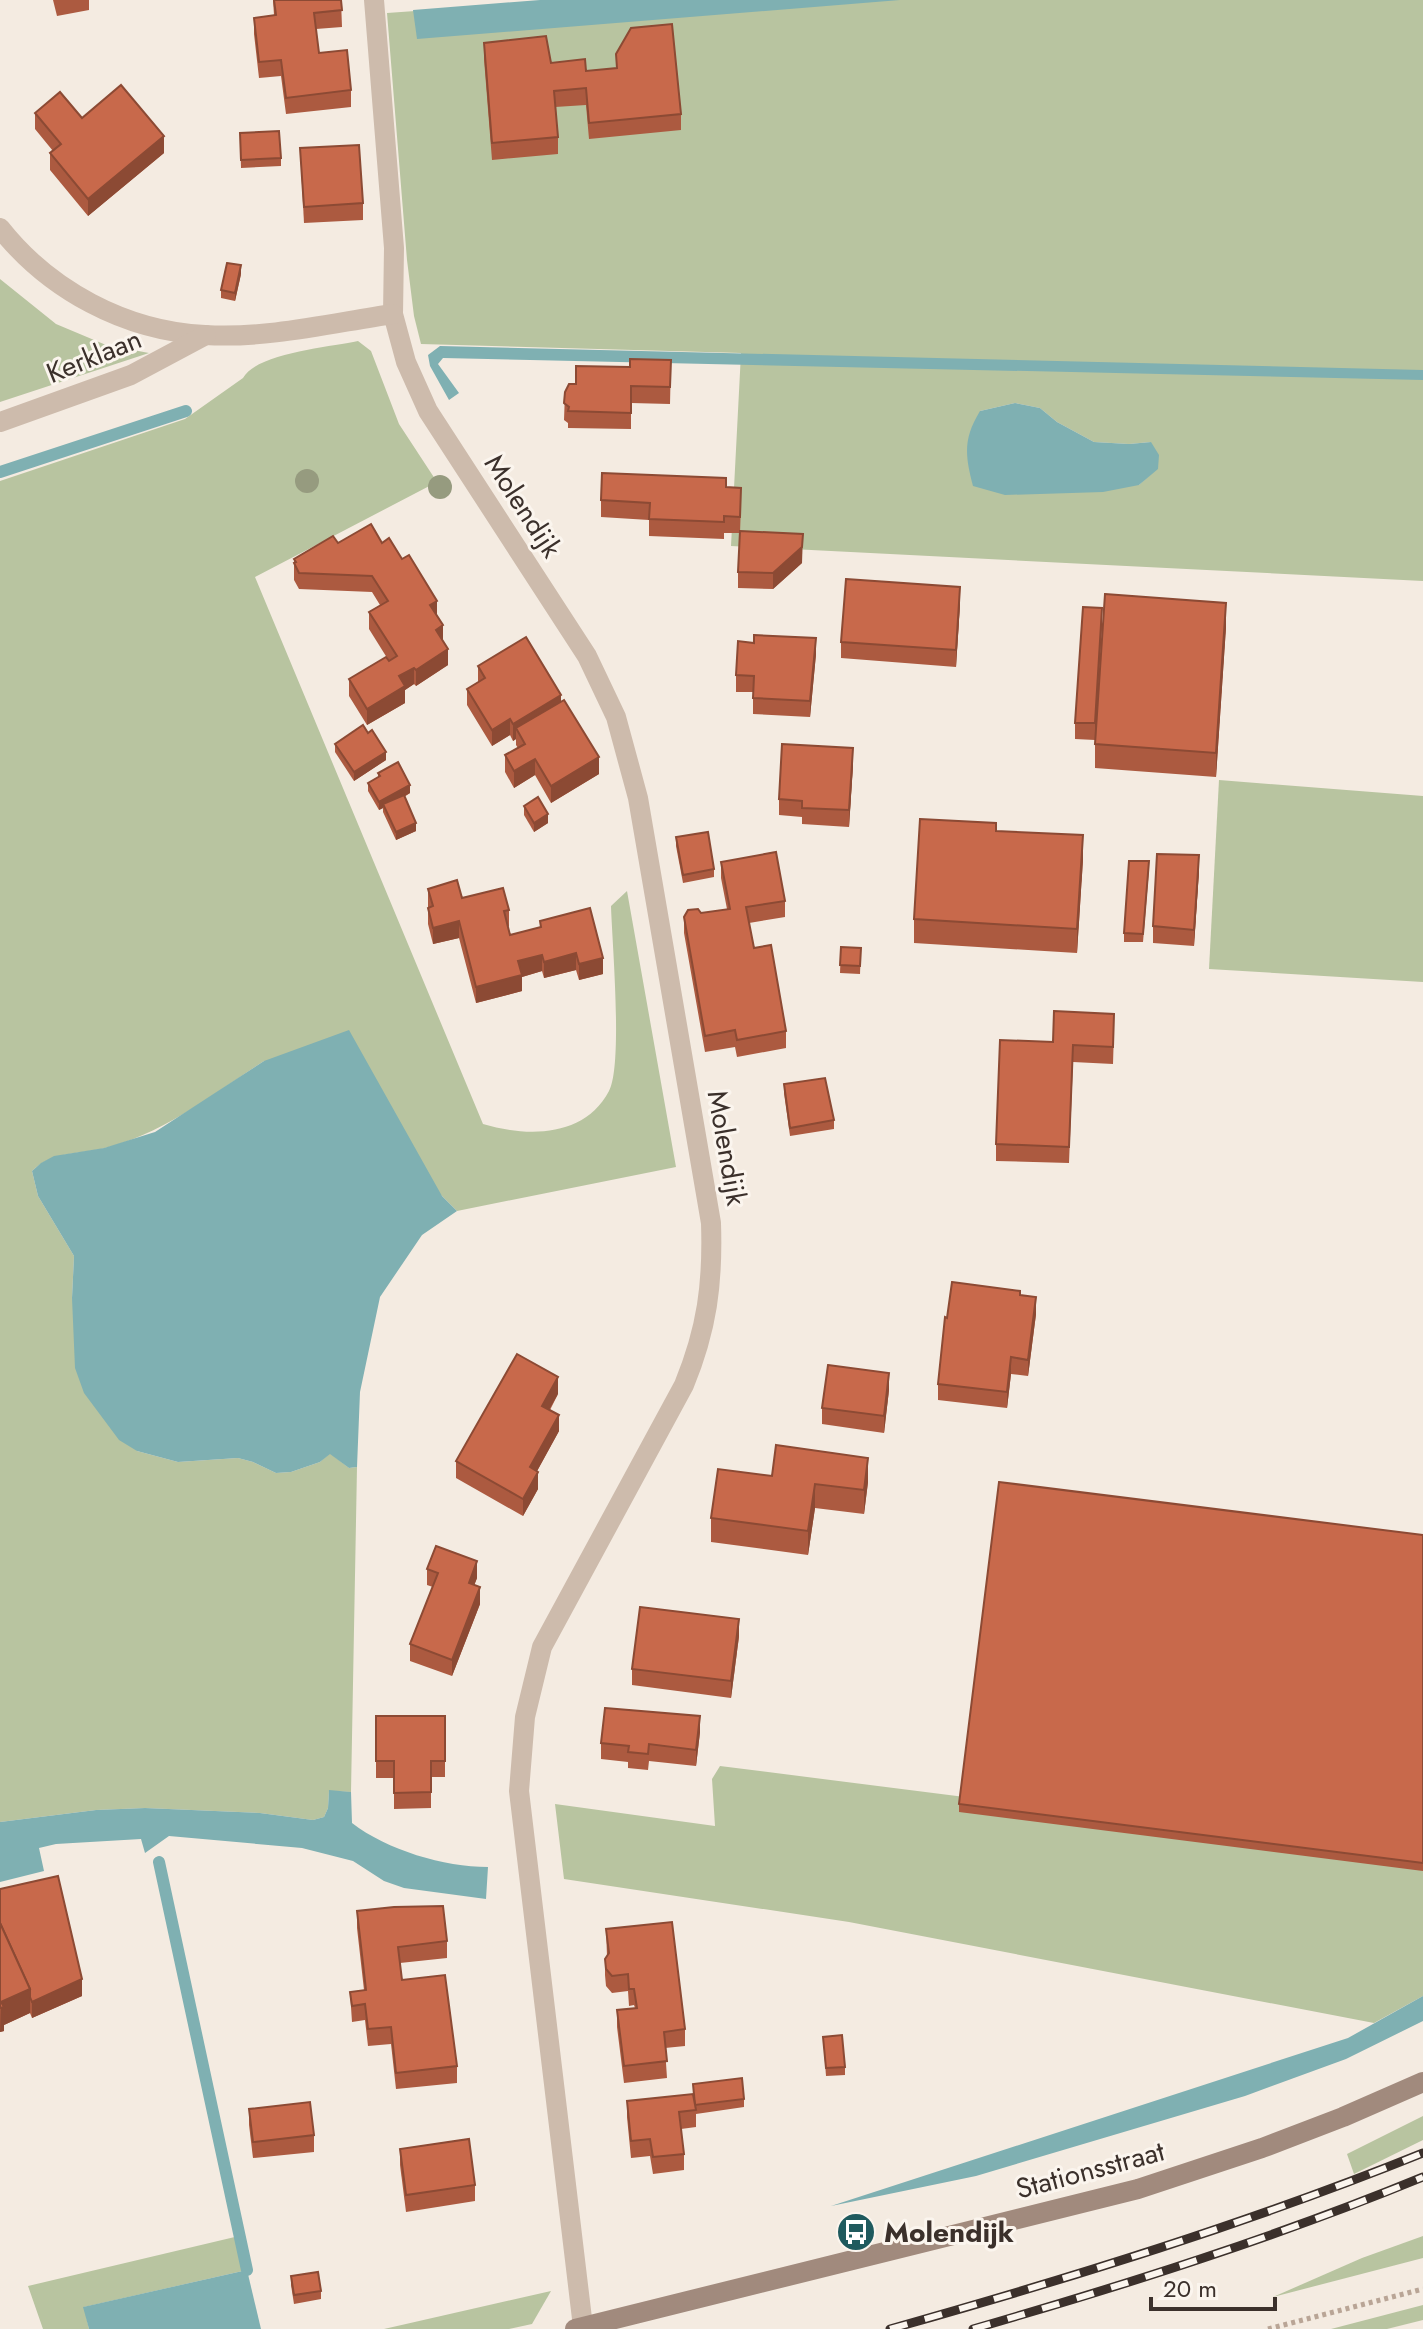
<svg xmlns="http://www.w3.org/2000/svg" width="1423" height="2329" font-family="Jost,sans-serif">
	<rect width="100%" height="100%" fill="#f4ebe1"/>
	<g fill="#b8c4a0" fill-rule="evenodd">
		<path d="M568,0H1423V581L731,546L741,353L421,344L414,316L407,260L387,13ZM1015,403L1040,408L1057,422L1094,442L1129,444L1151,442L1152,473L1139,485L980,411Z"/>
		<polygon points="0,279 56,324 106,345 149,353 0,402"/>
		<path d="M358,341L371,351L399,424L437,482L255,577L483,1124C527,1137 584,1138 609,1091C623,1065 612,942 611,906L627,891L676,1167L457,1211L442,1196L264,1061C213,1094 162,1135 101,1149C77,1154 51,1152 32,1171L38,1196L74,1256L72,1298L137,1451L178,1462L238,1458L253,1462L276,1473L291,1472L320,1462L330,1453L349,1468L357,1467L351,1792L329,1791L328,1808L324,1817L313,1820L260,1813L145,1808L96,1810L0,1822V481L185,419L243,378C257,353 330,347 358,341Z"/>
		<polygon points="1219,780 1423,796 1423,982 1209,969"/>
		<polygon points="720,1766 1423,1855 1423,1996 1374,2023 849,1922 564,1879 555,1804 715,1826 712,1779"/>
		<polygon points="1423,2116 1423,2140 1354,2174 1347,2154"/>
		<polygon points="239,2236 247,2270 84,2307 89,2329 43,2329 28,2286"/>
		<polygon points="1423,2236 1423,2258 1273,2297 1362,2258"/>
		<polygon points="551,2291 532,2324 509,2329 384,2329"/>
		<polygon points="1423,2305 1423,2320 1387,2329 1331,2329"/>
	</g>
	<g fill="#7fb0b2">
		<polygon points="540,0 900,0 417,39 413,10"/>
		<polygon points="440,346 1423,370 1423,380 443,358 438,364 459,393 449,400 430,366 428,355"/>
		<path d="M1015,403L1040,408L1057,422L1094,442L1129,444L1151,442L1159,455L1158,469L1139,485L1103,492L1005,495L973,486C965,455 963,439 980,411Z"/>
		<polygon points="349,1030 442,1196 457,1211 422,1235 380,1297 360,1392 357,1467 349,1468 330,1454 320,1462 291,1472 276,1473 253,1462 238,1458 178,1462 137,1451 119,1440 84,1393 75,1368 72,1298 74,1256 38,1196 32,1171 41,1163 54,1156 104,1148 155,1132 264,1061"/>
		<path d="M329,1790L351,1792L352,1823C387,1850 444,1867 488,1867L486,1899L404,1888L384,1881L353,1861L302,1848L169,1836L145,1853L141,1839L56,1844L39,1848L44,1871L0,1882V1822L96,1810L145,1808L260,1813L313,1820L324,1817L328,1808Z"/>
		<polygon points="1423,1996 1423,2021 1346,2059 1245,2096 976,2176 831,2206 1348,2038"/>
		<polygon points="247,2270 261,2329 89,2329 83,2307"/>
	</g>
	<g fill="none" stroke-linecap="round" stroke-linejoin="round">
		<g stroke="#7fb0b2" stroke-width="12">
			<polyline points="0,472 186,411"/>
			<polyline points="159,1862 247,2270"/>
		</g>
		<polyline stroke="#b9a596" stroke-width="5" stroke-dasharray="4 4" stroke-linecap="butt" points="1268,2329 1423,2289"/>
		<g stroke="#cdbbac" stroke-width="20">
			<path d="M374,0L394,248L393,314L406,362L428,411L587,656L616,717L638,798L711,1223C713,1284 707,1329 684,1385L542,1647L525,1717L519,1791L583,2327"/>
			<path d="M0,228C49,290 125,331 205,335C267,339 332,323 393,314"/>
			<polyline points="0,422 131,375 206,335"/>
		</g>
		<polyline stroke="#a18a7d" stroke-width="20" points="575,2329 1138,2189 1262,2148 1343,2117 1423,2082"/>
		<defs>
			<g id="rail">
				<path d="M890,2329C1071,2278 1249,2223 1423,2153"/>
				<path d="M973,2329C1125,2285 1277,2237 1423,2177"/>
			</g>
		</defs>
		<use href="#rail" stroke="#3b302b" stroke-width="9"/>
		<use href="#rail" stroke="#fbf5ee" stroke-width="6" stroke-dasharray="18" stroke-linecap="butt"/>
	</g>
	<g fill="#969b7f">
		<circle cx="307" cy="481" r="12"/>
		<circle cx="440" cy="487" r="12"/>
	</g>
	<g fill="#ac5a40">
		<polygon points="53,0 89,0 89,10 57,16"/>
		<polygon points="273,0 341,0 342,27 316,29 319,53 351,90 351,107 286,114 281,76 259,78 254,34 254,18 274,15"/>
		<polygon points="484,43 551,63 586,71 616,68 616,54 681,114 681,130 589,139 586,105 555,107 558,137 558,154 492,160 484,59"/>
		<polygon points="35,113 82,118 164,153 88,216 50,170 50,153 53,151 35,129"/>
		<polygon points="240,133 281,158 281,166 241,168"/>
		<polygon points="300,148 363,203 363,220 304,223"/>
		<polygon points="241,274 235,301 221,298 221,290"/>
		<polygon points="671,360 670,404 631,403 631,429 568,428 568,423 564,420 565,392 576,384 630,367"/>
		<polygon points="726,487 741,504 740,533 724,533 724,539 649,536 649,520 601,517 601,500"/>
		<polygon points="338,543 382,543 437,616 448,665 416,686 414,684 405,690 405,703 367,725 349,696 349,679 389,661 369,629 369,612 380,605 372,592 299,589 294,580 294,559"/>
		<polygon points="802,563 773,589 738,588 738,572"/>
		<polygon points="960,604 956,667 841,658 841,642"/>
		<polygon points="1102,625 1095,740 1075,739 1075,723"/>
		<polygon points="1226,627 1216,777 1095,768 1095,744"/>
		<polygon points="816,654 810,717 753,714 753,692 736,692 736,675"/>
		<polygon points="478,666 561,702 599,774 551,803 535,775 514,788 505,772 505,755 518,748 516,745 516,739 513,741 510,735 492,746 467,705 467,689 478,682"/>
		<polygon points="335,744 386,760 354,781 335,752"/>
		<polygon points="853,765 849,827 802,824 802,817 779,815 779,799"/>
		<polygon points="378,773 410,793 404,797 416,831 396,840 383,812 383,808 379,810 368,791 368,783 378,777"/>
		<polygon points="524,806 548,823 534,832 524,815"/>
		<polygon points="996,831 1083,859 1077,953 914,943 914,919"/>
		<polygon points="676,837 714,869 714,877 683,883 676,846"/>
		<polygon points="721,862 785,901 785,917 749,923 754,948 786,1031 786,1048 737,1057 735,1047 705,1052 684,933 684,917 727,909 721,878"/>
		<polygon points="1149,870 1143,942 1124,942 1124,933"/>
		<polygon points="1199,871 1194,946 1153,943 1153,926"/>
		<polygon points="428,889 509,910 509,926 508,927 510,935 540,928 540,921 603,974 579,980 576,970 544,978 542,971 522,977 522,991 476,1003 459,938 433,944 428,924"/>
		<polygon points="841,947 861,948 860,974 840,973"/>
		<polygon points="1114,1031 1113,1064 1073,1062 1069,1163 996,1161 996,1144 1053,1042"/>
		<polygon points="784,1084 834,1120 834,1129 790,1136 784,1093"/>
		<polygon points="1020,1295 1036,1314 1028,1376 1011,1374 1007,1408 938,1400 938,1384 947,1318"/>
		<polygon points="889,1390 884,1433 822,1424 822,1408"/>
		<polygon points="558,1394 550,1410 559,1431 537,1471 538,1489 523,1516 456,1478 456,1461"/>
		<polygon points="772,1476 868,1482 864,1514 815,1508 808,1555 711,1542 711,1518"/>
		<polygon points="1423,1535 1423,1871 959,1812 959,1804"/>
		<polygon points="427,1569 477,1578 474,1585 480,1604 452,1676 410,1661 410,1644 433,1587 427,1585"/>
		<polygon points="739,1636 731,1698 632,1685 632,1669"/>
		<polygon points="376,1716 445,1716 445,1777 431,1777 431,1808 394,1809 394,1778 376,1778"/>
		<polygon points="700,1732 696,1766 649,1761 648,1770 628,1768 628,1762 601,1759 601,1743"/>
		<polygon points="0,1889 82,1996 32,2018 30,2013 4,2025 4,2031 0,2032"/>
		<polygon points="357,1911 447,1941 447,1958 400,1963 402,1980 457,2066 457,2083 396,2089 391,2044 368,2046 365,2020 352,2022 350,1992 364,1990 357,1928"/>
		<polygon points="606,1929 685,2029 685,2046 665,2048 667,2078 624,2083 617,2027 617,2010 635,2008 634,2005 629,2006 628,1991 612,1993 606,1986 605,1975 605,1959 607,1956"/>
		<polygon points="823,2037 845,2067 845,2075 826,2076"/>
		<polygon points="693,2084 744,2099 744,2107 696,2114 696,2127 681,2129 684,2154 684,2170 653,2174 650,2156 631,2158 627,2117 627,2101 693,2094"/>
		<polygon points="249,2109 314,2135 314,2152 253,2158 249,2125"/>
		<polygon points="400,2149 475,2185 475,2201 406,2212 400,2165"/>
		<polygon points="291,2276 321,2291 321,2299 294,2304 291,2285"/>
	</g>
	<g fill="#8c4a34">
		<polygon points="164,136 164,153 88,216 88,199"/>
		<polygon points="241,265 241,274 235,301 235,293"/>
		<polygon points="803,534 802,563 773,589 773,573"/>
		<polygon points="960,587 960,604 956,667 956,650"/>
		<polygon points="437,601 437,618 430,605"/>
		<polygon points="1226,603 1226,627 1216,777 1216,753"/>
		<polygon points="1102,608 1102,625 1095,740 1095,723"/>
		<polygon points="443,625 443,642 436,630"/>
		<polygon points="816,638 816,654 810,717 810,701"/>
		<polygon points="448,649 448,665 416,686 416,670"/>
		<polygon points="414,668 414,684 405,690 405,703 367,725 367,709 399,676"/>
		<polygon points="561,695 561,712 516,728 516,739 513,741 513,724"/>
		<polygon points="510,719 510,735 492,746 492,730"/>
		<polygon points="853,748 853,765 849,827 849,810"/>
		<polygon points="386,752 386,760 354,781 354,772"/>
		<polygon points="599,757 599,774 551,803 551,786"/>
		<polygon points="535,759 535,775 514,788 514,771"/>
		<polygon points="410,785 410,793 385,807 383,804 383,808 379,810 379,802"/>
		<polygon points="548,814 548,823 534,832 534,823"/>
		<polygon points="416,823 416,831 396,840 396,832"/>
		<polygon points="1083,835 1083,859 1077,953 1077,929"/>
		<polygon points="1199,855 1199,871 1194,946 1194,930"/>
		<polygon points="459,921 459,938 433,944 433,928"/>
		<polygon points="576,953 576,970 544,978 544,962"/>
		<polygon points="542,955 542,971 522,977 522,991 476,1003 476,987 518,961"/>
		<polygon points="603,958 603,974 579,980 579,964"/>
		<polygon points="1036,1297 1036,1314 1028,1376 1028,1360"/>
		<polygon points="1011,1357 1011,1374 1007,1408 1007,1392"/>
		<polygon points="889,1373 889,1390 884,1433 884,1416"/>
		<polygon points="558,1377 558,1394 542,1422 542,1406"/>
		<polygon points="559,1415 559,1431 530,1484 530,1467"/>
		<polygon points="868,1458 868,1482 864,1514 864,1490"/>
		<polygon points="538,1472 538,1489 523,1516 523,1499"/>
		<polygon points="815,1484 815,1508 808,1555 808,1531"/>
		<polygon points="477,1561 477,1578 469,1599 469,1583"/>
		<polygon points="480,1587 480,1604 452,1676 452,1660"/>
		<polygon points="739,1619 739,1636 731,1698 731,1681"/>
		<polygon points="700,1716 700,1732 696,1766 696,1750"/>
		<polygon points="82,1979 82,1996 32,2018 32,2002"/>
		<polygon points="30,1989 30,2013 4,2025 4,2031 0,2032 1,2002"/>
	</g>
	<g fill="#c8694b" stroke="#8c4a34" stroke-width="2">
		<polygon points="274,0 341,0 342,10 314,13 319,53 347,50 351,90 286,98 281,60 259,62 254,18 276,15"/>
		<polygon points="672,24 681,114 589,123 586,88 554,91 558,137 492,143 484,43 546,36 551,63 585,59 586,71 617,68 616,54 631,28"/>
		<polygon points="121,85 164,136 88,199 50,153 61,144 35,113 60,92 82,118"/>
		<polygon points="279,131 281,158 241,160 240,133"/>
		<polygon points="359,145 363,203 304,207 300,148"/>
		<polygon points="227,263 241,265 235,293 221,290"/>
		<polygon points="630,359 671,360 670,387 631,386 631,413 568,411 569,407 564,403 565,392 569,384 576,384 576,366 630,367"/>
		<polygon points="602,473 726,478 726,487 741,488 740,517 724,516 724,522 649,519 650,503 601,500"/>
		<polygon points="371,524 382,543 389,538 402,559 409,555 437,601 430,605 443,625 436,630 448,649 416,670 414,668 399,676 405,686 367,709 349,679 386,657 389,661 397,656 369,612 388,601 372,576 299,573 294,563 296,562 294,559 333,536 338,543"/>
		<polygon points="740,531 803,534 802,547 773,573 738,572"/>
		<polygon points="846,579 960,587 956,650 841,642"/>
		<polygon points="1105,594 1226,603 1216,753 1095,744"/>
		<polygon points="1083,607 1102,608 1095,723 1075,723"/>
		<polygon points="754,635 816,638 810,701 753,698 754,676 736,675 738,641 754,643"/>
		<polygon points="526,637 561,695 513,724 510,719 492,730 467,689 485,678 478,666"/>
		<polygon points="564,700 599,757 551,786 535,759 514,771 505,755 525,744 516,728"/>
		<polygon points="363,725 368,733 372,730 386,752 354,772 335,744"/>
		<polygon points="782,744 853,748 849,810 802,808 802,801 779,799"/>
		<polygon points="398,762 410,785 379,802 368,783 380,776 378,773"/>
		<polygon points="404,795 416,823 396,832 383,804"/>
		<polygon points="538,797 548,814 534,823 524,806"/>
		<polygon points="920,819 996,823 996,831 1083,835 1077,929 914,919"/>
		<polygon points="708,832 714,869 683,875 676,837"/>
		<polygon points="776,852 785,901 746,907 754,948 771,945 786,1031 737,1040 735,1030 705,1036 684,917 688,910 698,909 701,913 730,909 721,862"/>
		<polygon points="1157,854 1199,855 1194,930 1153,926"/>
		<polygon points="1129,861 1149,861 1143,934 1124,933"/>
		<polygon points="457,880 462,898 503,888 509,910 504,911 510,935 541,927 540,921 590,908 603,958 579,964 576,953 544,962 542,955 518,961 522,975 476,987 459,921 433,928 428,908 433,906 428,889"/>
		<polygon points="841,947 861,948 860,966 840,965"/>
		<polygon points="1054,1011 1114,1014 1113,1047 1073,1045 1069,1147 996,1144 1000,1040 1053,1042"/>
		<polygon points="825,1078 834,1120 790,1128 784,1084"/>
		<polygon points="952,1282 1020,1291 1020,1295 1036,1297 1028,1360 1011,1357 1007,1392 938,1384 945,1317 947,1318"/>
		<polygon points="517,1354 558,1377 542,1406 559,1415 530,1467 538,1472 523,1499 456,1461"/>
		<polygon points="828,1365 889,1373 884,1416 822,1408"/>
		<polygon points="776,1445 868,1458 864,1490 815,1484 808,1531 711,1518 718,1469 772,1476"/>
		<polygon points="999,1482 1423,1535 1423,1863 959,1804"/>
		<polygon points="436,1546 477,1561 469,1583 480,1587 452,1660 410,1644 438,1573 427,1569"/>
		<polygon points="640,1607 739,1619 731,1681 632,1669"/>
		<polygon points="605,1708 700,1716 696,1750 649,1744 648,1754 628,1752 629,1746 601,1743"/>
		<polygon points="376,1716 445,1716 445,1761 431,1761 431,1792 394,1793 394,1761 376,1761"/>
		<polygon points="58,1876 82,1979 32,2002 30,1997 30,1989 0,1923 0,1889"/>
		<polygon points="443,1906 447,1941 398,1947 402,1980 445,1975 457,2066 396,2073 391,2027 368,2029 365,2004 352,2006 350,1992 366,1990 357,1911 394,1907"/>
		<polygon points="672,1922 685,2029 664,2032 667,2061 624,2066 617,2010 637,2008 634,1989 629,1989 628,1974 612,1976 606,1969 605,1959 609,1953 606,1929"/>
		<polygon points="0,1923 30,1989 1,2002 4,2007 0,2008"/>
		<polygon points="842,2035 845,2067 826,2068 823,2037"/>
		<polygon points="742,2078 744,2099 695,2105 693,2084"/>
		<polygon points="693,2094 696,2110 679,2112 684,2154 653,2157 650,2139 631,2141 627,2101"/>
		<polygon points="310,2102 314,2135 253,2142 249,2109"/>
		<polygon points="469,2139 475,2185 406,2195 400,2149"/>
		<polygon points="318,2272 321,2291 294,2295 291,2276"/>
	</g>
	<defs>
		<symbol id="bus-disc" viewBox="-11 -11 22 22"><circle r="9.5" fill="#1f5a5e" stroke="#fbf5ee"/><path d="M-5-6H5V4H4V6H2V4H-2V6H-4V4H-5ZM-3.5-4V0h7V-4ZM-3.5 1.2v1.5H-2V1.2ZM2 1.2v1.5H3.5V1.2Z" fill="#fff"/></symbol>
	</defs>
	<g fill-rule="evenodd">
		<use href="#bus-disc" x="834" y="2210" width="44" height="44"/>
	</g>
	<g text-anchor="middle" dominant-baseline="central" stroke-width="6" stroke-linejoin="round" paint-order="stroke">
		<g font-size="28" fill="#3b302b" stroke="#fbf5ee">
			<text transform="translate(94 356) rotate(-22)">Kerklaan</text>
			<text transform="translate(523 506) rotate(57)">Molendijk</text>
			<text transform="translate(727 1148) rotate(80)">Molendijk</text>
			<text transform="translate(1090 2170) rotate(-15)">Stationsstraat</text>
		</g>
		<g font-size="28" font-weight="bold" fill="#3b302b" stroke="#fbf5ee" text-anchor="start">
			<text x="884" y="2232">Molendijk</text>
		</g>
	</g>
	<path d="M1151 2297v12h124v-12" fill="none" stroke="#3b302b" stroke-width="4"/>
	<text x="1163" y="2297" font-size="24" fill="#3b302b" stroke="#fbf5ee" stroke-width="6" paint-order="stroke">20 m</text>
</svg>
